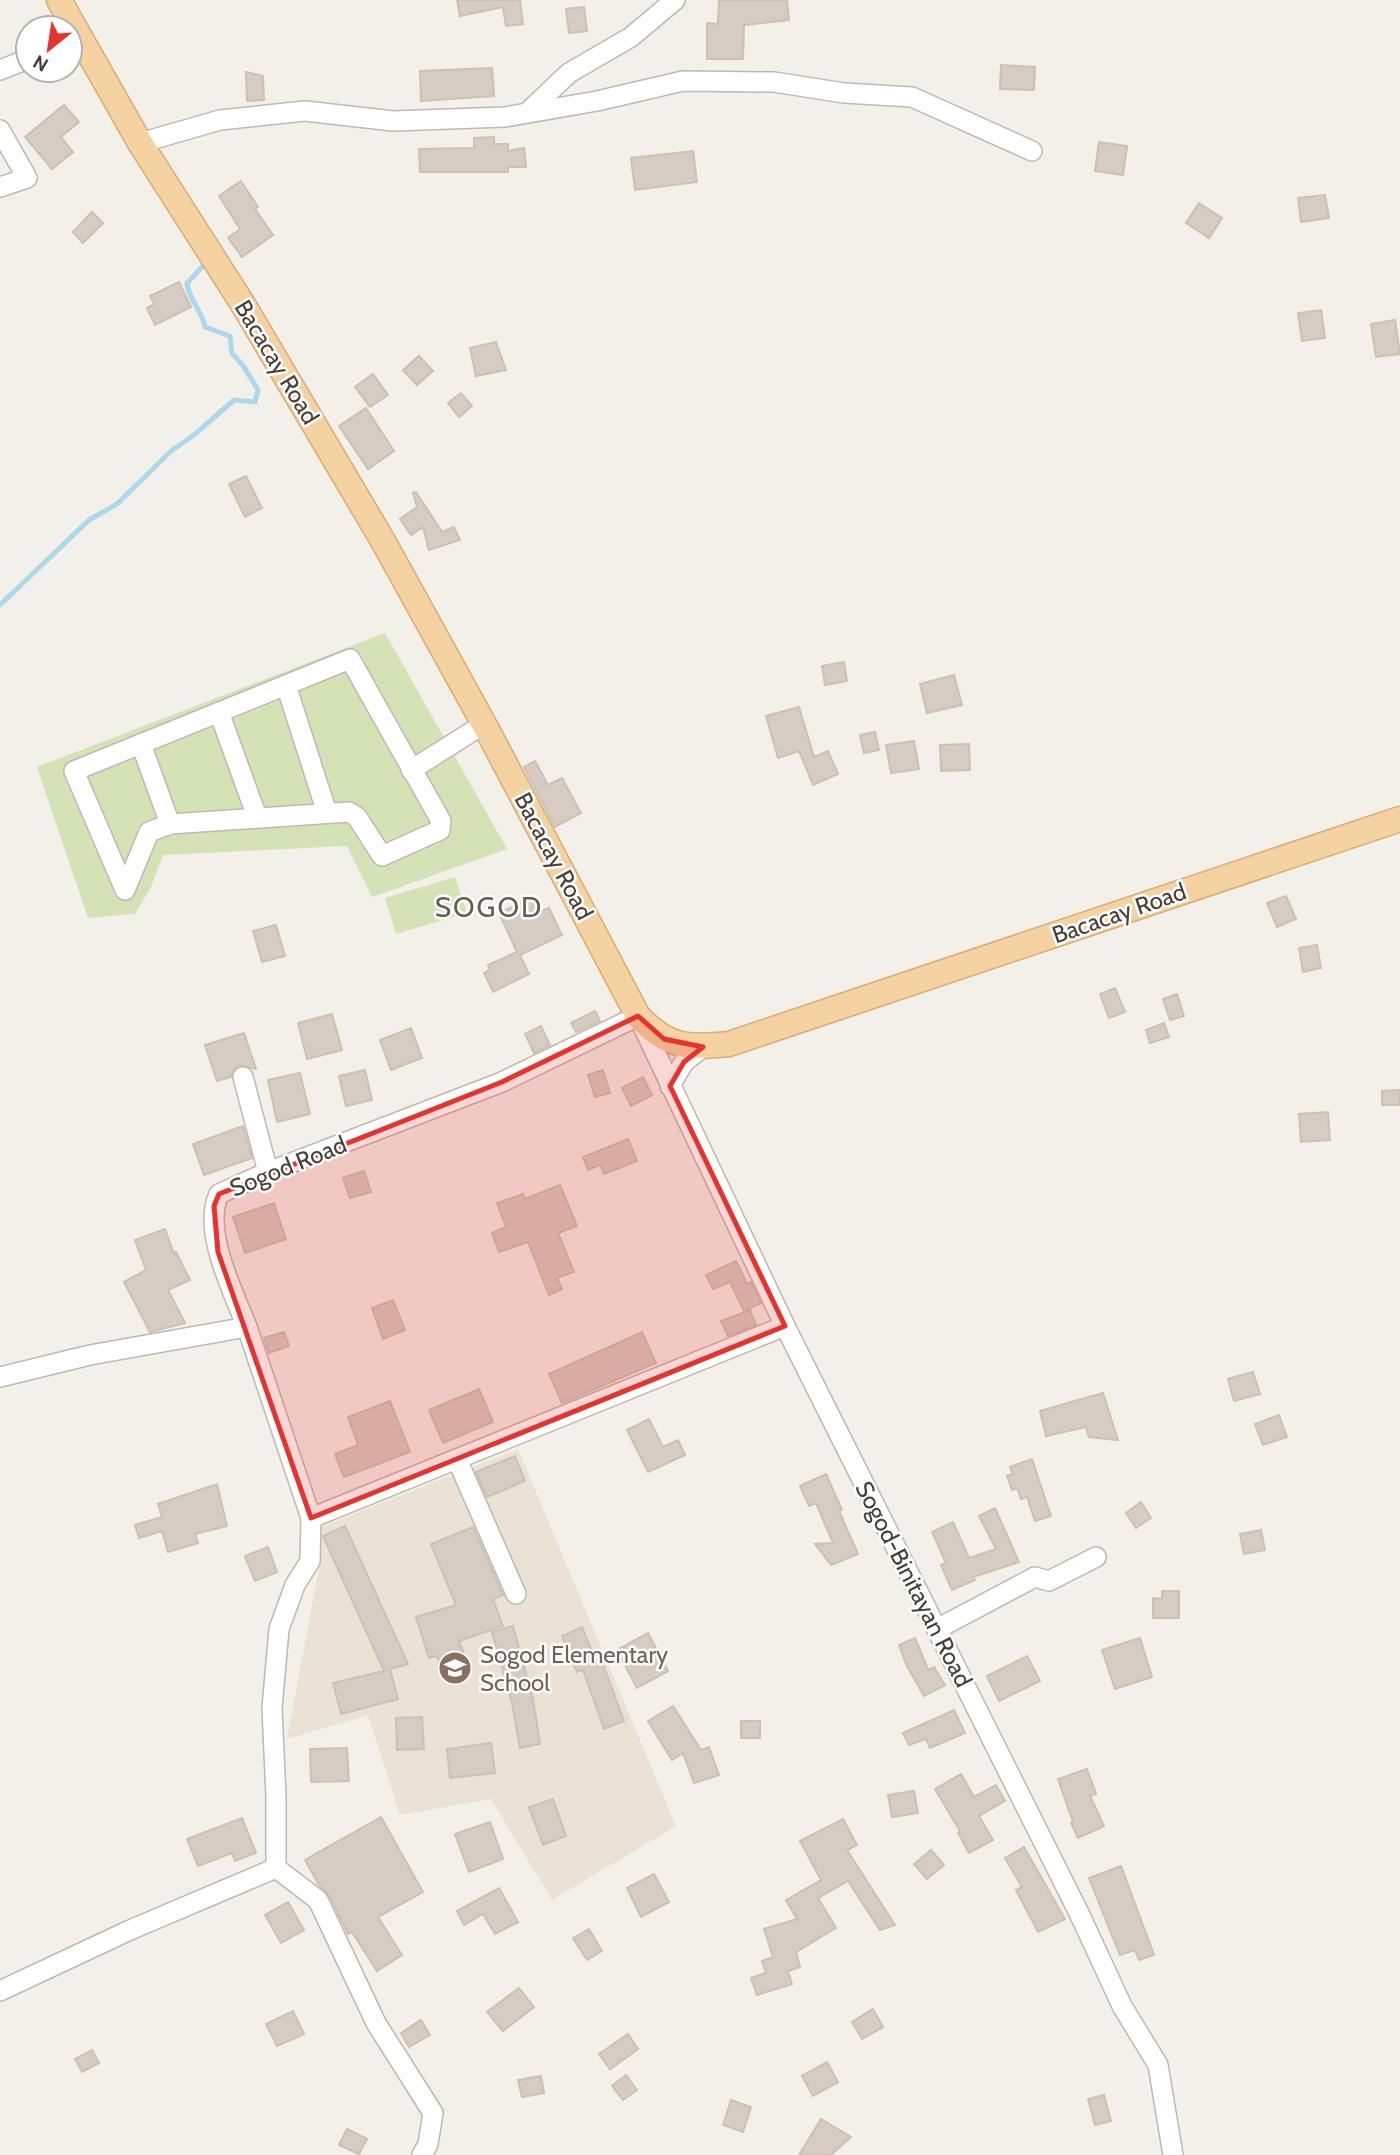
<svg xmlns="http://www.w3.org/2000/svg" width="1400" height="2155" font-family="Cabin,sans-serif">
	<rect width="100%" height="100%" fill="#f3efe9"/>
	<polygon fill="#eae2d5" points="518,1449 676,1826 552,1900 491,1799 400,1815 368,1715 287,1739 320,1563 316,1529"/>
	<g fill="#d4e3b6">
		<polygon points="385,633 507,849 372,897 347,846 163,855 151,887 135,914 88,918 37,767"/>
		<polygon points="455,877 467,913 396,934 385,898"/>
	</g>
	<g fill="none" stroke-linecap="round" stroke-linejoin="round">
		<path stroke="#acd8e9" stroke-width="5" d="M0,605L89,520L117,504L171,451L194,435L234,400L255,402L258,390L244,367L232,353L230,336L205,327C202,310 189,301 187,283L202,267"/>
	</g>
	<g fill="#d6ccc3" stroke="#cdc0b4" stroke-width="2">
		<polygon points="457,0 520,0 523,24 506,26 503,7 460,16"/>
		<polygon points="719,0 787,0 789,20 744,25 743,59 707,59 707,23 718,24"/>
		<polygon points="584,7 587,31 569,33 566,9"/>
		<polygon points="1001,65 1035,67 1034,90 1000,89"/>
		<polygon points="492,68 494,96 421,101 420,71"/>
		<polygon points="246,72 263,76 264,100 247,101"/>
		<polygon points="64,105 79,122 61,137 73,152 52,169 25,137"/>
		<polygon points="494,137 494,144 508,144 508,151 524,148 526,167 508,167 508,172 420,172 419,149 474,148 474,138"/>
		<polygon points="1099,142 1127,146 1123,175 1095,171"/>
		<polygon points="693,151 697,182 635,190 631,158"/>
		<polygon points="241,181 258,207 255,209 273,235 242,257 228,238 240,229 219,196"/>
		<polygon points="1325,195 1329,218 1301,222 1298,198"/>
		<polygon points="1199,203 1222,218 1209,238 1186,223"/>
		<polygon points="92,212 103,223 83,243 73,232"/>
		<polygon points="179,282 191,307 155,325 147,308 154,304 150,296"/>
		<polygon points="1321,310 1325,338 1302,341 1298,313"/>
		<polygon points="1395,320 1400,354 1376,357 1371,324"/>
		<polygon points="496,342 506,370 476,376 470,348"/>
		<polygon points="419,356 433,371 417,385 403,370"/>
		<polygon points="373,374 388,395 370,407 355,387"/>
		<polygon points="461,393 472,406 459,417 448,403"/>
		<polygon points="366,408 394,451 368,469 339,426"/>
		<polygon points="246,476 262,508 245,517 229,484"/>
		<polygon points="416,492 442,532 454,527 460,540 429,550 423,527 411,535 400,519 417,507 413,493"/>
		<polygon points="844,662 847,681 825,685 822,666"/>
		<polygon points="954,675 962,705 927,713 920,684"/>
		<polygon points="799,707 814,757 828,751 838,774 813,785 799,751 778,758 766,716"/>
		<polygon points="875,732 879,750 864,753 860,735"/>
		<polygon points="914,741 919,769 891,773 886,745"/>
		<polygon points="969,744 970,770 941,771 940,745"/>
		<polygon points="535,761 548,785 562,778 581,813 555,827 524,767"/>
		<polygon points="1286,896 1296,919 1277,927 1267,903"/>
		<polygon points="533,897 540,911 549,908 562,935 520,955 529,974 493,992 484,973 490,970 488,965 517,952 499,913"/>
		<polygon points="276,925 285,956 262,962 253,931"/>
		<polygon points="1317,945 1321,968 1303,972 1299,948"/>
		<polygon points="1115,988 1125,1012 1109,1018 1100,994"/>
		<polygon points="1177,994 1184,1016 1170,1020 1163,999"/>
		<polygon points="595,1011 600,1021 576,1032 571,1023"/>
		<polygon points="332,1014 342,1050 307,1059 298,1023"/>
		<polygon points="1164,1023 1169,1037 1150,1043 1146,1030"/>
		<polygon points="541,1026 550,1045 534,1053 525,1034"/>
		<polygon points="411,1028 422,1058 391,1070 380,1040"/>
		<polygon points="244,1033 256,1069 239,1065 234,1069 231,1077 217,1081 205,1045"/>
		<polygon points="365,1070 372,1100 346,1106 339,1076"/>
		<polygon points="603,1070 610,1093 595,1097 588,1075"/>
		<polygon points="300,1073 310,1114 277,1122 268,1080"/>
		<polygon points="643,1077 652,1095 631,1106 622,1088"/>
		<polygon points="1400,1090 1400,1105 1382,1105 1382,1091"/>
		<polygon points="1328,1112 1330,1140 1301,1142 1299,1114"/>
		<polygon points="243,1126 252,1158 204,1175 193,1144"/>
		<polygon points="628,1139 637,1161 604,1174 600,1165 588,1170 583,1157"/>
		<polygon points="364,1171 371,1192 350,1198 343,1178"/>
		<polygon points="560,1185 577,1226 558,1233 574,1272 557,1278 562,1289 549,1295 528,1242 499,1252 492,1233 506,1227 497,1203 523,1194 525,1199"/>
		<polygon points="274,1203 286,1239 245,1253 233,1217"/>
		<polygon points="165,1229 174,1254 176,1252 190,1280 168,1290 185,1323 150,1332 124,1282 146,1270 135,1240"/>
		<polygon points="736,1261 747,1284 751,1282 761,1303 744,1311 730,1282 713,1289 706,1275"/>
		<polygon points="393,1300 405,1330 383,1339 372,1308"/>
		<polygon points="750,1310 756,1325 728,1336 721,1321"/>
		<polygon points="284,1332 289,1346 269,1353 264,1338"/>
		<polygon points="642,1332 656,1363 562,1403 549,1374"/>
		<polygon points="1253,1372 1260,1394 1234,1401 1228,1379"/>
		<polygon points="479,1389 493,1422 443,1443 429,1410"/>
		<polygon points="1103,1393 1118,1440 1089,1437 1086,1427 1046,1436 1040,1411"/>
		<polygon points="390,1401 410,1452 344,1477 335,1454 358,1445 348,1417"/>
		<polygon points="1279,1415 1287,1437 1263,1445 1255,1424"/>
		<polygon points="649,1419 663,1447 678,1440 685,1455 648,1472 627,1430"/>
		<polygon points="515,1456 525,1481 487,1497 476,1472"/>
		<polygon points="1032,1459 1051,1516 1035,1521 1027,1497 1021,1499 1017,1488 1012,1490 1007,1476 1013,1474 1010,1467"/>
		<polygon points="826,1474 842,1510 839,1511 858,1554 831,1565 815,1544 833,1543 816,1503 809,1506 800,1486"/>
		<polygon points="217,1484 227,1526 195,1534 198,1543 168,1552 162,1531 139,1538 135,1525 162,1517 158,1504"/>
		<polygon points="1141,1502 1151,1518 1136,1528 1126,1513"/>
		<polygon points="995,1508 1019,1562 973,1577 975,1580 952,1590 941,1565 946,1563 932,1532 953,1522 969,1558 996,1549 979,1516"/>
		<polygon points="345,1526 408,1664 390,1669 398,1699 341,1714 333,1683 384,1671 323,1536"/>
		<polygon points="473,1527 503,1595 493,1599 503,1626 459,1641 470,1670 445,1679 437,1656 429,1658 416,1617 456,1605 431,1544"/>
		<polygon points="1261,1530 1265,1550 1244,1554 1240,1534"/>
		<polygon points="268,1547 277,1572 255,1581 245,1556"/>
		<polygon points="1162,1591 1179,1591 1179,1618 1153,1618 1153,1598 1162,1599"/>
		<polygon points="513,1626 533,1699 540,1744 520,1748 512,1703 492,1632"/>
		<polygon points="582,1627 596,1661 601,1659 624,1721 604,1729 583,1670 577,1672 562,1636"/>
		<polygon points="648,1633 668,1671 637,1688 617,1650"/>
		<polygon points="915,1638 928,1670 934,1667 945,1685 924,1696 907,1666 899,1645"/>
		<polygon points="1140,1638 1152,1677 1115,1689 1102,1650"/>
		<polygon points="1027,1656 1040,1681 999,1701 987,1676"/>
		<polygon points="673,1706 701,1750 709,1747 719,1775 694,1783 683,1753 672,1760 648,1721"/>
		<polygon points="954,1710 965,1733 930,1748 926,1739 909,1745 903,1733"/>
		<polygon points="422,1717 424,1749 397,1750 396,1718"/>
		<rect x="741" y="1721" width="19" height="17"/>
		<polygon points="491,1743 495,1773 450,1778 447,1749"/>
		<polygon points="347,1748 349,1781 311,1782 310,1749"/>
		<polygon points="1087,1769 1096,1794 1090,1796 1104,1826 1078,1838 1071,1823 1073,1822 1058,1779"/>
		<polygon points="961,1774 974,1797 996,1785 1005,1801 979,1816 993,1840 969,1853 958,1833 960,1831 935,1789"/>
		<polygon points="914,1791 918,1813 892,1817 888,1795"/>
		<polygon points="553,1799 566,1836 543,1845 529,1807"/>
		<polygon points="381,1817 423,1892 378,1917 402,1955 377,1971 352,1932 348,1934 329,1895 319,1885 305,1860"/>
		<polygon points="242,1818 256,1853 235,1861 232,1853 198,1866 187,1839"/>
		<polygon points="843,1819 857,1845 847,1850 895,1925 880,1930 848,1881 818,1898 836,1928 796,1952 800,1967 788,1971 792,1984 757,1995 751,1978 766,1973 762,1961 773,1957 764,1929 797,1919 786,1900 821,1880 800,1841"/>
		<polygon points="490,1822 503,1859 469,1872 455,1834"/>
		<polygon points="1024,1847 1065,1919 1038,1932 1016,1890 1022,1887 1005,1858"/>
		<polygon points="931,1850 944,1865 927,1879 914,1864"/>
		<polygon points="1121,1866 1154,1955 1139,1960 1135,1950 1120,1955 1089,1878"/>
		<polygon points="654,1874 669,1902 641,1917 627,1888"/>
		<polygon points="499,1888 518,1922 495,1934 483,1914 464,1925 457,1911"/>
		<polygon points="288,1902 304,1930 281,1943 265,1915"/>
		<polygon points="589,1929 602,1951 587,1960 573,1938"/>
		<polygon points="519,1988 534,2007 503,2031 487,2012"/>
		<polygon points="873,2009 883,2027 862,2039 852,2022"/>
		<polygon points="293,2011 304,2034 277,2046 266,2024"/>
		<polygon points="421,2020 430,2035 409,2047 401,2033"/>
		<polygon points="628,2034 638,2049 610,2069 599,2054"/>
		<polygon points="92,2050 99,2063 82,2072 75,2059"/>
		<polygon points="827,2062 838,2082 813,2096 802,2076"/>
		<polygon points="626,2075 637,2090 623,2100 612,2086"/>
		<polygon points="541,2076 544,2093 522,2097 518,2080"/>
		<polygon points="1104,2095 1111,2121 1095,2125 1088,2099"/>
		<polygon points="731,2100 751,2107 743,2132 723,2125"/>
		<polygon points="821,2119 851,2137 831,2155 799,2155"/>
		<polygon points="347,2129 367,2139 359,2154 339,2145"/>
	</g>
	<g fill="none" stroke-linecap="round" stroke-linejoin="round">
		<defs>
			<g id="minor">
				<polyline points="0,70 28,59"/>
				<polyline points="527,113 569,73 631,37 675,0"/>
				<polyline points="0,130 27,178 0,187"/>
				<polyline points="140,143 220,120 305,111 393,121 505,117 597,101 683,81 774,82 844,93 912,97 1032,151"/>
				<polygon points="350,659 441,821 440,830 382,856 357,817 349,812 170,824 149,832 125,890 74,771"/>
				<polyline points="286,685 327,813"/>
				<polyline points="219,712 257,817"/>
				<polyline points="141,744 170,824"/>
				<polyline points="411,770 484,724"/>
				<polyline points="243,1077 268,1172"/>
				<polyline points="670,1086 684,1062 703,1047"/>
				<path d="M0,1377L90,1355L247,1327C233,1291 202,1231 219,1194L268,1172L502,1082L638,1016L785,1326L1079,1913L1122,2006L1158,2065L1173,2155"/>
				<polyline points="457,1459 516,1594"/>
				<polyline points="311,1518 785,1326"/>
				<polyline points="937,1629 1035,1577 1049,1581 1096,1557"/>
				<polyline points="276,1868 318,1900 376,2023 433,2113 428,2144 422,2155"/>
				<polyline points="0,1991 130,1930 276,1868 276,1797 272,1708 279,1629 295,1585 310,1561 311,1518 247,1327"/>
			</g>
			<path id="major" d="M59,0L140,143L244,306L383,541L484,724L638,1016C668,1048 688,1048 729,1044L1400,819"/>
		</defs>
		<use href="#minor" stroke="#c0b8b0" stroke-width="22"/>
		<use href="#major" stroke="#d8ad72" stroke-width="27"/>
		<use href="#minor" stroke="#fff" stroke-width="19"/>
		<use href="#major" stroke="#f4d2a1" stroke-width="24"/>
	</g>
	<path fill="#e5342e" fill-opacity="0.2" stroke="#e5342e" stroke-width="5" stroke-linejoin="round" d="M638,1016L664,1039L703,1047L684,1062L670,1086L785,1326L311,1518L218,1252L214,1206L219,1194L502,1082Z"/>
	<defs>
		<symbol id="school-disc" viewBox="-11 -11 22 22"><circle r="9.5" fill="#8d6e63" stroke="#fff"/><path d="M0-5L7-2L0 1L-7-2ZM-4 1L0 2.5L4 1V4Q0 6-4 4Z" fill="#fff"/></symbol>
	</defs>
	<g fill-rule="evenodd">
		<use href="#school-disc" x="436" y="1649" width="38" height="38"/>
	</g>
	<g text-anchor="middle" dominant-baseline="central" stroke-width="5" stroke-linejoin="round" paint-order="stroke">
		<g font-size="24" fill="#463f38" stroke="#fff">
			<text transform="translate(277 362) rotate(59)">Bacacay Road</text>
			<text transform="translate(554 856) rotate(62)">Bacacay Road</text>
			<text transform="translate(1119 913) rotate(-19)">Bacacay Road</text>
			<text transform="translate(288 1166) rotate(-22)">Sogod Road</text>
			<text transform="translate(914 1584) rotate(63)">Sogod-Binitayan Road</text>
		</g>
		<g font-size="24" fill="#785e54" stroke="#fff" text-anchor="start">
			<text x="480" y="1654">Sogod Elementary<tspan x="480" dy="28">School</tspan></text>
		</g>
		<g font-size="28" letter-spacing="2" fill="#685b50" stroke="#fff">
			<text x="489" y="907">SOGOD</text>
		</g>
	</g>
	<g transform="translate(49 49) rotate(210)"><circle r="33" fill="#ffffff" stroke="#b5b2af" stroke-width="2"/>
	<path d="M0-5L12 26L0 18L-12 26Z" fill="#e5342e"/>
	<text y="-10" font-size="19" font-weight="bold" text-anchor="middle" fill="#463f38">N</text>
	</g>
</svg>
